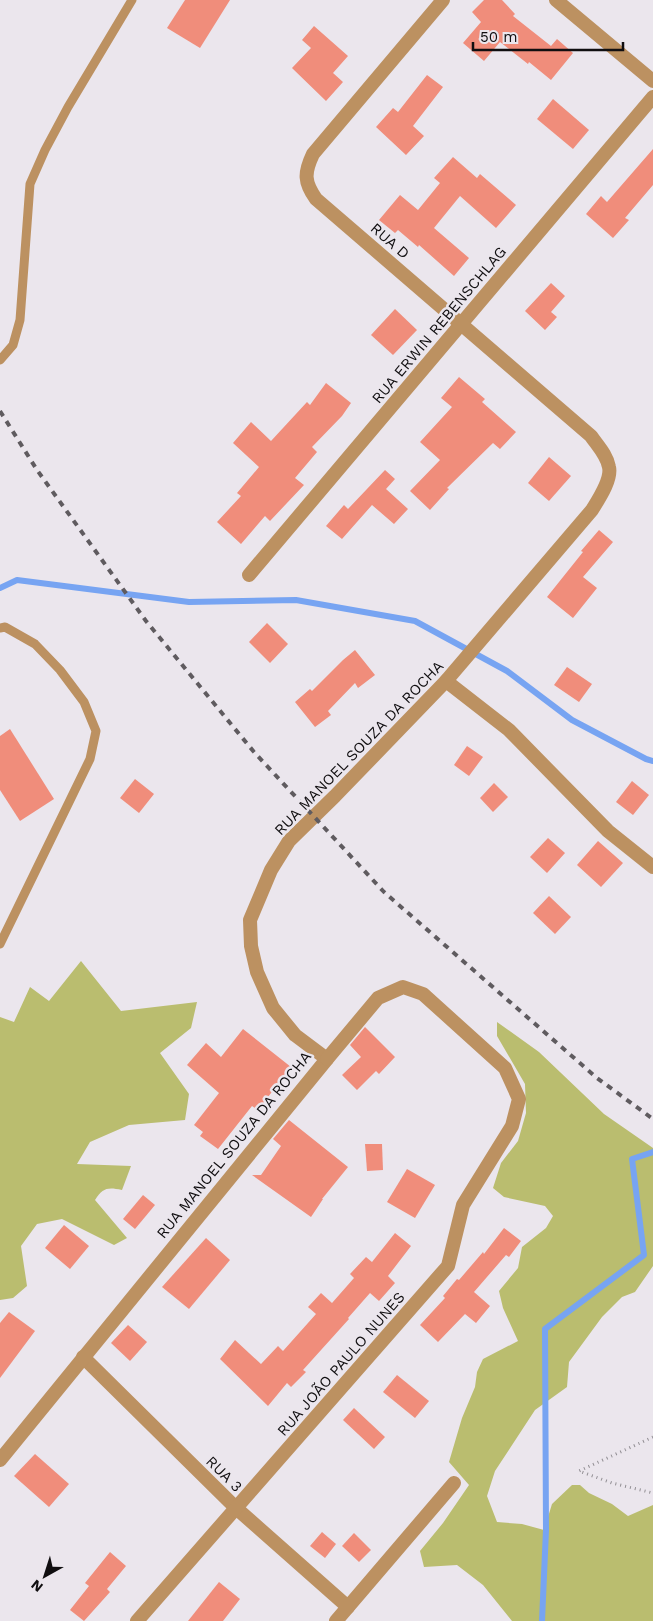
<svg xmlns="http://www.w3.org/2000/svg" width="653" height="1621" font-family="'Work Sans',sans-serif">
	<rect width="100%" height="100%" fill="#ebe6ed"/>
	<g fill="#babd6f">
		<path d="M81,961L121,1011L197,1002L191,1028L160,1053L189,1094L185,1120L129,1125L90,1142L77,1164L131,1166L122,1190C107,1187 103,1188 95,1200L127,1238L114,1245L62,1219L37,1224L21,1246L27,1286L13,1298L0,1300V1017L14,1022L30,987L49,1001Z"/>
		<polygon points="497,1022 539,1052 604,1114 653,1148 653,1266 635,1292 622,1297 602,1317 569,1362 567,1387 535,1410 495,1471 487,1496 497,1522 522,1524 544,1530 552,1504 572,1485 580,1485 589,1493 612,1504 628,1516 653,1505 653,1621 512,1621 483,1585 457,1565 424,1567 420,1551 443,1523 469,1485 449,1462 462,1418 475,1387 477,1372 483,1359 518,1341 503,1308 499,1291 518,1268 522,1247 546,1228 553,1216 545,1206 504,1197 493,1188 501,1163 518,1141 526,1113 525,1084 497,1036"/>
	</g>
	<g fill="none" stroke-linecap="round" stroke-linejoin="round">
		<g stroke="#77a4f2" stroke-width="6">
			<polyline points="0,588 17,580 189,602 296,600 415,621 507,671 572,720 646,759 653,761"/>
			<polyline points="542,1621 546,1530 545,1329 644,1255 632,1159 653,1152"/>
		</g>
	</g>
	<g fill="#f08d7b">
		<polygon points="185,0 230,0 200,48 167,28"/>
		<polygon points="484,0 502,0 515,14 513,16 551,46 557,39 573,53 551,80 529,62 528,64 500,42 484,61 463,43 481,22 472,12"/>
		<polygon points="314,26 348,56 333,73 343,82 326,101 292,68 311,48 302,40"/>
		<polygon points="427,75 443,87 413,126 424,136 406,155 376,127 393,108 398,112"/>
		<polygon points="553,99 589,130 573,149 537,119"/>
		<polygon points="653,149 653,185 625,218 629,220 613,238 586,214 601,196 607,202"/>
		<polygon points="453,157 477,178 480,174 516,205 496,228 460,196 434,228 469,258 454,276 419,245 418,247 398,230 395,233 379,220 400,195 418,210 440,183 434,178"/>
		<polygon points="551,283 565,296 551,312 557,317 545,330 525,311"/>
		<polygon points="395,309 417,330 393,355 371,335"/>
		<polygon points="459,377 485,399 482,402 516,432 500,449 493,443 447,488 449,489 430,510 410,491 440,460 420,442 452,407 441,398"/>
		<polygon points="326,383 351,403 342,416 312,447 317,452 295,478 304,485 270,521 265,516 241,544 217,522 241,496 237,493 259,467 233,443 251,422 271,441 307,402 310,405"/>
		<polygon points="549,457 571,476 549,501 528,483"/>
		<polygon points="385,470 395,479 386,489 408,509 394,524 372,505 342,539 326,526 344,505 348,509"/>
		<polygon points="599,530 613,542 583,577 597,588 573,618 547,597 583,552 581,551"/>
		<polygon points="267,623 288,644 270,663 249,642"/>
		<polygon points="355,650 375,675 358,688 355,683 328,711 331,715 315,727 295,702 310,689 312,691 343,660"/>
		<polygon points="567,667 592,684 579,702 554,685"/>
		<polygon points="10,729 54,799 20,821 0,790 0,736"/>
		<polygon points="467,746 483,757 469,776 454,765"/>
		<polygon points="135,779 154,794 139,813 120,798"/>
		<polygon points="632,781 649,795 633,815 616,802"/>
		<polygon points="494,783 508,797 493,812 480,798"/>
		<polygon points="548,838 565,853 547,873 530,857"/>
		<polygon points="598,841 623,863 601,887 577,865"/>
		<polygon points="549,896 571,917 555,934 533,913"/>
		<polygon points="365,1027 395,1057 379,1074 376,1071 357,1090 342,1075 361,1057 350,1045"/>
		<polygon points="243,1029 291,1067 258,1110 252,1106 218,1149 200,1136 203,1132 194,1125 219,1093 187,1065 206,1043 221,1057"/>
		<polygon points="289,1120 348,1167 322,1199 323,1199 311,1217 252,1175 261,1175 281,1146 273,1139"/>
		<polygon points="365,1144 382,1144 383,1170 367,1171"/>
		<polygon points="407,1169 435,1185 415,1218 387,1202"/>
		<polygon points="143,1195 155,1205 135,1229 123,1219"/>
		<polygon points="64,1225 89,1246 70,1269 45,1248"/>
		<polygon points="504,1228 521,1241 509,1257 506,1255 474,1292 490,1306 476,1323 465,1314 438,1342 420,1325 445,1298 443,1296 457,1279 459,1280 483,1252 484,1254"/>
		<polygon points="395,1233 411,1246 388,1276 395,1283 379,1301 370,1293 348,1318 349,1319 303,1370 306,1372 291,1387 287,1383 268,1406 220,1359 235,1340 261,1364 278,1346 283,1351 316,1314 308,1307 321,1293 332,1303 354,1278 350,1274 366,1257 372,1262"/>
		<polygon points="206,1238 230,1260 189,1309 162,1287"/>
		<polygon points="9,1312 35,1331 0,1378 0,1323"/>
		<polygon points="128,1325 147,1342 130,1361 111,1343"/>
		<polygon points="397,1375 429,1401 415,1418 383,1392"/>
		<polygon points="354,1408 385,1437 374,1449 343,1420"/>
		<polygon points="35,1454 69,1484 49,1507 14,1476"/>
		<polygon points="322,1532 336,1544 325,1558 310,1546"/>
		<polygon points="354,1533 371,1550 359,1562 342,1546"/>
		<polygon points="110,1552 126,1566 107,1589 110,1592 84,1621 70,1610 89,1586 85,1583"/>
		<polygon points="219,1582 240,1599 223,1621 188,1621"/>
	</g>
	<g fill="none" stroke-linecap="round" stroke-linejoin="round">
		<polyline stroke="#918e93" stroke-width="3" stroke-dasharray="1 4" stroke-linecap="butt" points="653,1437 579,1471 612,1483 653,1493"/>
		<g stroke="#bc9161" stroke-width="9">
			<polyline points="0,360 13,345 20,320 30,184 45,150 68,107 132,0"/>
			<polyline points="0,628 5,627 35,644 60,670 84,702 96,731 90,759 0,944"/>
		</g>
		<g stroke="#bc9161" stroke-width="14">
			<polyline points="556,0 653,81"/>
			<polyline points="249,575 653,97"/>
			<polyline points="446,681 509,730 608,831 653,867"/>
			<polyline points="83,1357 236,1508 348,1607"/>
			<path d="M0,1460L327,1059L295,1035L273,1008L257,972L251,946L250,920L271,870L289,841L335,796L446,681L592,510C598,500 612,480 609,467C607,455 597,445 591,436L316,199C304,182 304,173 313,154L443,0"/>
			<polyline points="137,1621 448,1266 463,1205 512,1126 519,1099 505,1068 423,994 403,987 378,998 327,1059"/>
			<polyline points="336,1621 454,1483"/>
		</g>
		<polyline stroke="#5f5b5f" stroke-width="4" stroke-dasharray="6 6" stroke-linecap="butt" points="0,411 37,470 146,621 254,752 384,892 597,1078 653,1119"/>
	</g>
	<g text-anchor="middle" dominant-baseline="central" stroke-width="5" stroke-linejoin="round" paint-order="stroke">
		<g font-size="15" fill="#100e10" stroke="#ebe6ed">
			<text transform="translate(390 241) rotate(41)">RUA D</text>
			<text transform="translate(439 325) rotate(-50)">RUA ERWIN REBENSCHLAG</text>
			<text transform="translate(359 748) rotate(-46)">RUA MANOEL SOUZA DA ROCHA</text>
			<text transform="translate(234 1145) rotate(-51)">RUA MANOEL SOUZA DA ROCHA</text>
			<text transform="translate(341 1364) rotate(-49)">RUA JOÃO PAULO NUNES</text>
			<text transform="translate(224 1474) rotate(45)">RUA 3</text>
		</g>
	</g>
	<g transform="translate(45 1576) rotate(219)" stroke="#ebe6ed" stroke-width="4" paint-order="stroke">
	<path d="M0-4L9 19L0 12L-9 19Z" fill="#100e10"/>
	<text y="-8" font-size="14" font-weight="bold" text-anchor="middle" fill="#100e10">N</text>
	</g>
	<path d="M473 42v8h150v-8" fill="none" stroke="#100e10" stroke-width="2.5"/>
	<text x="480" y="42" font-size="15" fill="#100e10" stroke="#ebe6ed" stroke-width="4" paint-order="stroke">50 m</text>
</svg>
